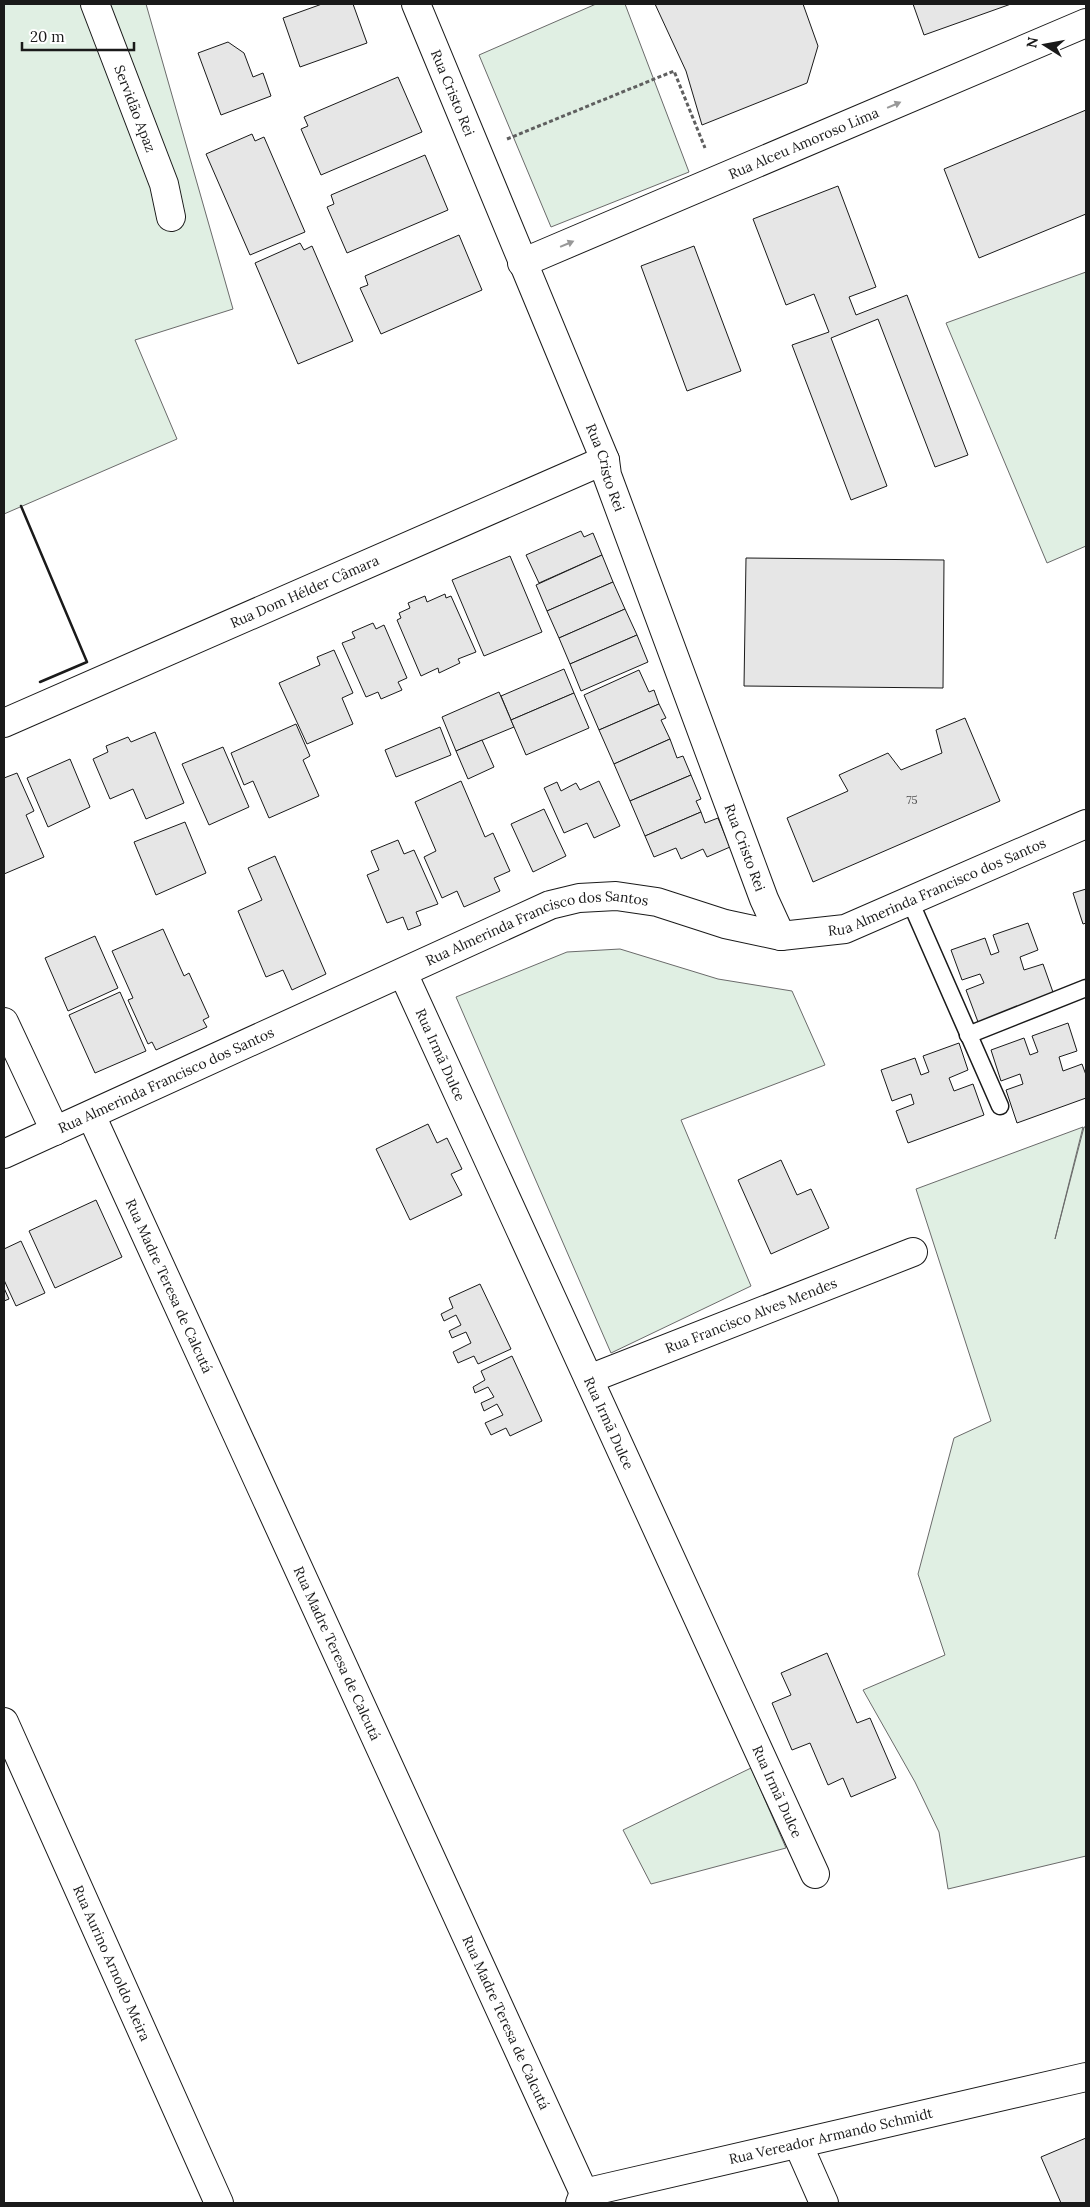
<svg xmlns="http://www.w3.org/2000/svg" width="1090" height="2207" font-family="Lora,serif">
	<rect width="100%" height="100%" fill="#fff"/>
	<g fill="#e0efe3" stroke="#6a6a6a">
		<polygon points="4,4 146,4 233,309 135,340 177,439 4,514"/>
		<polygon points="596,4 625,4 689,172 551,227 479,55"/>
		<polygon points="1086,272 1086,546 1047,563 946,323"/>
		<polygon points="620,949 718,979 792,991 825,1065 681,1120 751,1286 611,1353 456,997 567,952"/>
		<polygon points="1083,1127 1055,1239 1084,1127 1086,1127 1086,1856 948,1889 939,1832 915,1782 863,1690 945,1655 918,1574 954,1438 991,1421 916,1189"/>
		<polygon points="751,1768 786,1848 651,1884 623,1830"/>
	</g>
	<g fill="#e6e6e6" stroke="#1a1a1a">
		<polygon points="322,4 353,4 367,43 300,67 283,18"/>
		<polygon points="655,4 803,4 818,46 807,83 702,125 686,71"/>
		<polygon points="913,4 1011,4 924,35"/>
		<polygon points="228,42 244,53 253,77 263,73 271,96 221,115 198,53"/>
		<polygon points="398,77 422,132 321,175 301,129 308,126 304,117"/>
		<polygon points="1086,110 1086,214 979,258 944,169"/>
		<polygon points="252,134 255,141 264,137 305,232 250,255 206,154"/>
		<polygon points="425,155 448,210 347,253 327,207 334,204 331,195"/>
		<polygon points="838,186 876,287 849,297 856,315 907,295 968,455 935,467 878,319 831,338 887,486 851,500 792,345 829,332 814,294 786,305 753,219"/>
		<polygon points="459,235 482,290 381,334 360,288 368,285 365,276"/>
		<polygon points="300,243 304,250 312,246 353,341 298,364 255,263"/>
		<polygon points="694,246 741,371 687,391 641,266"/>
		<polygon points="581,531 584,537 593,533 602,555 539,583 526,555"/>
		<polygon points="602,555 613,582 547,611 536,585"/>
		<polygon points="510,556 542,632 484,656 452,580"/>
		<polygon points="746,558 944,560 943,688 744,686"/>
		<polygon points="613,582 625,609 559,638 547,611"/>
		<polygon points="445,594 446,598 451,596 476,652 458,659 460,663 439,673 438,668 421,676 397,620 401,618 399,613 410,608 408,603 425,596 427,602"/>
		<polygon points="625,609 637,635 570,664 559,638"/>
		<polygon points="373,623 376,629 384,625 407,678 398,682 402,690 381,699 378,692 366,697 342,643 355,638 352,632"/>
		<polygon points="637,635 648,662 581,691 570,664"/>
		<polygon points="334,650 353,693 342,698 353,724 307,744 279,683 320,665 317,657"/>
		<polygon points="564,669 574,693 511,720 501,696"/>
		<polygon points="639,670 649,692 654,690 659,704 599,730 584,695"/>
		<polygon points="499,692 514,727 456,751 442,717"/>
		<polygon points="574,693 589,728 526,755 511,720"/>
		<polygon points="659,704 666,718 661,720 670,739 614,764 599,730"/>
		<polygon points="965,718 1000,801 813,882 787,818 848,791 839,775 888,753 901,770 942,753 936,730"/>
		<polygon points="296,724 310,756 303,760 319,796 269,818 253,781 244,785 231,753"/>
		<polygon points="440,727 451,755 396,777 385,750"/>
		<polygon points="155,732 184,803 146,819 133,789 110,799 93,759 108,752 106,746 128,737 131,742"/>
		<polygon points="670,739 677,758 683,756 691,775 630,801 614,764"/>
		<polygon points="482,740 494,767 468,779 456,751"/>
		<polygon points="223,747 249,807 209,825 182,764"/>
		<polygon points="70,759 90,807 48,827 27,778"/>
		<polygon points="17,773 34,811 26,815 44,857 4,874 4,778"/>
		<polygon points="691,775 701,799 696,801 701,812 645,836 630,801"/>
		<polygon points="461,781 485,837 493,833 510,871 494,878 500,891 464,907 457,891 442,898 424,857 436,851 415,802"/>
		<polygon points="599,781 620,826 594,838 587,823 564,833 544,788 557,782 561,791 576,783 580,790"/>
		<polygon points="544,809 566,856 533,872 511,824"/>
		<polygon points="701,812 705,823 718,818 730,847 707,857 703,849 681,859 676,848 654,857 645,836"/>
		<polygon points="185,822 206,873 156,895 134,842"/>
		<polygon points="398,840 404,854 414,850 438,904 416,912 421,925 408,930 403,917 387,923 367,875 379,870 371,851"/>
		<polygon points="275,856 326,974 292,990 283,970 266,977 238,911 262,900 248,868"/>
		<polygon points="1086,889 1086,923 1083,924 1073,893"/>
		<polygon points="1028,923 1038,950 1020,957 1024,970 1043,964 1054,995 978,1022 966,990 984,983 980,974 962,980 951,950 985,938 991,955 999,952 993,935"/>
		<polygon points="163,929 184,976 189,973 209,1017 203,1020 207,1027 156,1050 152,1042 148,1044 128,1000 133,998 112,951"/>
		<polygon points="95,936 118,988 68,1011 45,958"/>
		<polygon points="120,992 146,1051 95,1073 69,1015"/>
		<polygon points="1068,1023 1077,1051 1059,1057 1063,1071 1082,1064 1086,1075 1086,1098 1017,1123 1006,1090 1023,1084 1020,1074 1001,1081 991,1050 1024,1038 1030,1055 1038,1052 1032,1036"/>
		<polygon points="959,1043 968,1070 949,1078 954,1091 973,1084 984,1115 908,1143 896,1111 914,1104 911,1094 892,1101 881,1070 915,1058 921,1075 929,1072 923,1056"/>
		<polygon points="428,1124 437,1143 447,1138 462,1169 451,1174 462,1195 410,1220 376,1149"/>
		<polygon points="781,1160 797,1195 811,1189 829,1228 771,1254 738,1180"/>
		<polygon points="96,1200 122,1257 55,1288 29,1231"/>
		<polygon points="21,1241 45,1293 16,1306 4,1280 4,1249"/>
		<polygon points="480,1284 511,1349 478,1364 474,1356 458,1363 453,1352 471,1343 466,1332 452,1338 449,1331 461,1325 456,1315 444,1321 441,1314 453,1308 449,1298"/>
		<polygon points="4,1288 9,1299 4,1301"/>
		<polygon points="512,1356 542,1421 510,1436 506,1428 491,1435 485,1423 503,1415 497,1404 484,1411 481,1403 494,1397 488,1387 475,1393 473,1387 485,1380 481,1371"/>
		<polygon points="827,1653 857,1723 870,1718 896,1778 851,1797 843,1778 828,1785 810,1743 792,1750 772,1703 791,1695 781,1673"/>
		<polygon points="1086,2138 1086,2203 1061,2203 1041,2157"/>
	</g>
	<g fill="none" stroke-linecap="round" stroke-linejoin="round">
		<defs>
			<g id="lane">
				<polyline points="910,901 1000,1106"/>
				<polyline points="968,1035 1086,988"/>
			</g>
			<g id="street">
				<path id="s1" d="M95,4L164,184L171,217"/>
				<path id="s2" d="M416,4L605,460L607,475L764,899L781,936"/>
				<path id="s3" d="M522,263L1086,23"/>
				<path id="s4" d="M4,723L605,460"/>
				<path id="s5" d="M403,973L815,1874"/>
				<polyline points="4,1022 55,1131"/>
				<path id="s6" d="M91,1115L584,2193"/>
				<path id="s7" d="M4,1154L550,905L579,898L616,896L657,902L725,924L781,936L845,929L1086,824"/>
				<path id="s8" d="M589,1379L913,1252"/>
				<path id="s9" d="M4,1722L219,2203"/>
				<polyline points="798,2144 824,2203"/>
				<path id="s10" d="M580,2203L584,2193L1086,2077"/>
			</g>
		</defs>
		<use href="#lane" stroke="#1a1a1a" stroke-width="19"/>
		<use href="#street" stroke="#1a1a1a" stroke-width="30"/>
		<polyline stroke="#5f5f5f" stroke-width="3" stroke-dasharray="4 2.5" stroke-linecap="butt" points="507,139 674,71 705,148"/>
		<use href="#lane" stroke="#fff" stroke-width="16"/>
		<use href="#street" stroke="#fff" stroke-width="28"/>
		<polyline stroke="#1a1a1a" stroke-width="2.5" points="21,506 87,662 40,682"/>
	</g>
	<defs><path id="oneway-solid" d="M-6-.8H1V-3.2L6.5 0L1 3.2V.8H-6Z" transform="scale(1.25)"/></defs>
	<g fill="#989898">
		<use href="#oneway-solid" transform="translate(894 105) rotate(-23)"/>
		<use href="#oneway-solid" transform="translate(567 244) rotate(-23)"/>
	</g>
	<g text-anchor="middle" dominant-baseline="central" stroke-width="4" stroke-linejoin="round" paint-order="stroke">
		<g font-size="11" fill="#4d4d4d">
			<text x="912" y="800">75</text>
		</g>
		<g font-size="14" fill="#1a1a1a" stroke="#fff">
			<text stroke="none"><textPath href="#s2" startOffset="96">Rua Cristo Rei</textPath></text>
			<text stroke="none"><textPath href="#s1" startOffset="112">Servidão Apaz</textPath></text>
			<text stroke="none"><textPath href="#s3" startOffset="306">Rua Alceu Amoroso Lima</textPath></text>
			<text stroke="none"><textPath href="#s2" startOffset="501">Rua Cristo Rei</textPath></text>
			<text stroke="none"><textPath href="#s4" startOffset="328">Rua Dom Hélder Câmara</textPath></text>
			<text stroke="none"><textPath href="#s2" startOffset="906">Rua Cristo Rei</textPath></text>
			<text stroke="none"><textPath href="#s7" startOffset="1002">Rua Almerinda Francisco dos Santos</textPath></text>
			<text stroke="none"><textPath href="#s7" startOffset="582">Rua Almerinda Francisco dos Santos</textPath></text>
			<text stroke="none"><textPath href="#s5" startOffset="90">Rua Irmã Dulce</textPath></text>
			<text stroke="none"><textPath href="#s7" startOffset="178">Rua Almerinda Francisco dos Santos</textPath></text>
			<text stroke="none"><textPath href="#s6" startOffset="188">Rua Madre Teresa de Calcutá</textPath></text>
			<text stroke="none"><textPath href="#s8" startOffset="174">Rua Francisco Alves Mendes</textPath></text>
			<text stroke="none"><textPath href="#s5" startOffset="495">Rua Irmã Dulce</textPath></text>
			<text stroke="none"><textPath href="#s6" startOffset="592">Rua Madre Teresa de Calcutá</textPath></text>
			<text stroke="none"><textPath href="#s5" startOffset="900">Rua Irmã Dulce</textPath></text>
			<text stroke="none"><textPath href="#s9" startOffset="264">Rua Aurino Arnoldo Meira</textPath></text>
			<text stroke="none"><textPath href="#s6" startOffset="998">Rua Madre Teresa de Calcutá</textPath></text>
			<text stroke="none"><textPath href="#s10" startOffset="264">Rua Vereador Armando Schmidt</textPath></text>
		</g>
	</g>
	<rect width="1090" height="2207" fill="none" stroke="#1a1a1a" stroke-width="10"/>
	<g transform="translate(1045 45) rotate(281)" stroke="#ffffff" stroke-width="4" paint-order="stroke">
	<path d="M0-4L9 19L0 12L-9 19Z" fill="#1a1a1a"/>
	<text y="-8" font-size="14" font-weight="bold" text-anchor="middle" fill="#1a1a1a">N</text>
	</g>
	<path d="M22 42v8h112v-8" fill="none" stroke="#1a1a1a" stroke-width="2.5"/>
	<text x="30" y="42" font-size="15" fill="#1a1a1a" stroke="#ffffff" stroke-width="4" paint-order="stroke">20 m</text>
</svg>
